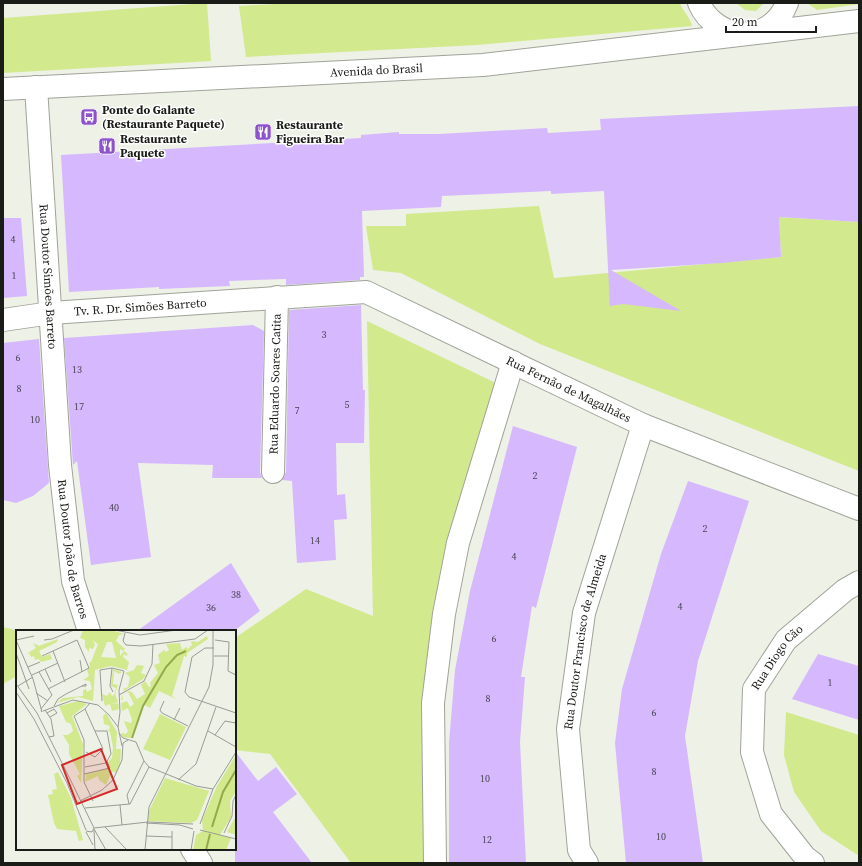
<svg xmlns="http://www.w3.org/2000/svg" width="862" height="866" font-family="'Source Serif 4',serif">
	<rect width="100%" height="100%" fill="#eef1e6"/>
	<g fill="#d2e98d">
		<polygon points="207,3 211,61 3,73 3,18"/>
		<path d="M292,3H680C683,12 690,17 692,26L477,45L246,57L239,6Z"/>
		<polygon points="736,3 764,3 756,11 745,10"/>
		<polygon points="807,3 859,3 859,4 817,10"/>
		<polygon points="539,206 554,278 781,257 779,217 859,222 859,471 540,344 401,273 373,270 366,226 406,226 406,214"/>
		<polygon points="367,321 500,385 452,539 430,863 351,863 270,754 235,750 235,638 306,589 373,616"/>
		<polygon points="3,627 19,631 17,631 17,676 3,684"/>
		<polygon points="786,712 859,735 859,856 821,831 794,792 784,755"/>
	</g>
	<g fill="#d6b8fe">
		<polygon points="859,106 859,222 779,217 781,257 722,263 611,270 681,311 623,304 610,306 604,191 551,194 551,191 442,196 441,207 362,211 364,277 360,277 360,280 286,285 286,279 229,281 230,286 159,289 159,287 69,292 61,155 326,140 361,138 361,135 399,132 399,134 439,134 547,128 548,133 601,130 600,119"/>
		<polygon points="3,218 21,218 27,296 3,298"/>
		<polygon points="361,305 363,390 365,390 364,443 336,443 337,495 345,494 347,519 334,520 336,560 297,563 292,481 282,480 286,472 289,310"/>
		<polygon points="253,325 264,331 260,472 262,478 212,478 213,465 138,463 151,557 91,565 77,461 73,465 64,338"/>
		<polygon points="39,339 49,483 33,496 16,503 3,500 3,343"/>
		<polygon points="513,426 577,447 536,608 532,606 521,677 525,677 520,742 526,863 449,863 449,743 455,670 470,591"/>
		<polygon points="688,481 749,501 698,661 685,736 703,863 626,863 615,743 622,689 661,554"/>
		<polygon points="231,563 260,611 234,631 137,631"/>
		<polygon points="818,654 859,666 859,720 792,699"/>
		<polygon points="235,751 258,781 276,767 297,794 273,812 312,863 235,863"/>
	</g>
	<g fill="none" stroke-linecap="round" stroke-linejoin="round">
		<defs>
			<g id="minor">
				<path id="s1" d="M36,87L60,465L73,581L89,631"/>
				<path id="s2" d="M3,320L51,313L366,292L643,425L859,509"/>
				<path id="s3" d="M273,472L277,297"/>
				<polyline points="192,849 201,863"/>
				<polyline points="435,863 433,703 444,614 458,543 513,362"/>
				<path id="s4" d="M587,863L579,850L568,729L584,613L643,425"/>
				<path id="s5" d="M813,863L805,857L771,814L752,752L754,689L786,640L845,590L859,582"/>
			</g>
			<g id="secondary">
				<path d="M699,3C716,42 771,45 787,3"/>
				<path id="s6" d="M3,89L483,65L859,21"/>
			</g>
		</defs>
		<use href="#minor" stroke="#a0a399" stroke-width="24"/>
		<use href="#secondary" stroke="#a0a399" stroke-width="24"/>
		<use href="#minor" stroke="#fff" stroke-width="22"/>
		<use href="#secondary" stroke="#fff" stroke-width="22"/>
	</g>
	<defs>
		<symbol id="bus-square" viewBox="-11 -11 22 22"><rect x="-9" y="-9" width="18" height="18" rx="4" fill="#8d53ca" stroke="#fff"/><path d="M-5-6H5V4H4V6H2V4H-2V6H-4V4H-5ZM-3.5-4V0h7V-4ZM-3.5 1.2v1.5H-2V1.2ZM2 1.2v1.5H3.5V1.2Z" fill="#fff"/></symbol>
		<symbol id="restaurant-square" viewBox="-11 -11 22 22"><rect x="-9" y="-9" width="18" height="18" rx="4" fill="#8d53ca" stroke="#fff"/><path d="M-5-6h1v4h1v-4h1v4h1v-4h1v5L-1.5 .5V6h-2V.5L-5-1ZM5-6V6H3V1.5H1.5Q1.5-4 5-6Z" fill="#fff"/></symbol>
	</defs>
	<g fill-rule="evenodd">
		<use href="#bus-square" x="79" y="107" width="20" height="20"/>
		<use href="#restaurant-square" x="253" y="122" width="20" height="20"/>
		<use href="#restaurant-square" x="97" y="136" width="20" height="20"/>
	</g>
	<g text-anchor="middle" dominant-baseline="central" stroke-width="3" stroke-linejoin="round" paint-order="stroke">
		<g font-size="10" fill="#494352">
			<text x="13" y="239">4</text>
			<text x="14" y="275">1</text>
			<text x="324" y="334">3</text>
			<text x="18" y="357">6</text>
			<text x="77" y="369">13</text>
			<text x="19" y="388">8</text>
			<text x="347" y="404">5</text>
			<text x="79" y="406">17</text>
			<text x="297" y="410">7</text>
			<text x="35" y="419">10</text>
			<text x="535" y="475">2</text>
			<text x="114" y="507">40</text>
			<text x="705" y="528">2</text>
			<text x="315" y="540">14</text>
			<text x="514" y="556">4</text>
			<text x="236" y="594">38</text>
			<text x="680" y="606">4</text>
			<text x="211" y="607">36</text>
			<text x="494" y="638">6</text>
			<text x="830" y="682">1</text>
			<text x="488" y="698">8</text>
			<text x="654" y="712">6</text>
			<text x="654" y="771">8</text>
			<text x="485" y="778">10</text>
			<text x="661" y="836">10</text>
			<text x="487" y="839">12</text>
		</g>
		<g font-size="12" fill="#1a1c18" stroke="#fff">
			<text stroke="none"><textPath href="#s6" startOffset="374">Avenida do Brasil</textPath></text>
			<text stroke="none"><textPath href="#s1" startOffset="190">Rua Doutor Simões Barreto</textPath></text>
			<text stroke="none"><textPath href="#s2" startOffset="138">Tv. R. Dr. Simões Barreto</textPath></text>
			<text stroke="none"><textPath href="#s3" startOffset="88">Rua Eduardo Soares Catita</textPath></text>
			<text stroke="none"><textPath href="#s2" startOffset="589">Rua Fernão de Magalhães</textPath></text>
			<text stroke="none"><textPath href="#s1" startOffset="464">Rua Doutor João de Barros</textPath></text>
			<text stroke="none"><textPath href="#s4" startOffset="226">Rua Doutor Francisco de Almeida</textPath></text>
			<text stroke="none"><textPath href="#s5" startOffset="232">Rua Diogo Cão</textPath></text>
		</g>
		<g font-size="12" font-weight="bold" fill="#1a1c18" stroke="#fff" text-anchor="start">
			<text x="102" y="110">Ponte do Galante<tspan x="102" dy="14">(Restaurante Paquete)</tspan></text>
			<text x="276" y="125">Restaurante<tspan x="276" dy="14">Figueira Bar</tspan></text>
			<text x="120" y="139">Restaurante<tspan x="120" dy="14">Paquete</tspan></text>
		</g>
	</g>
	<g transform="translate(16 630)">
		<rect width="220" height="220" fill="#eef1e6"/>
		<path d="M67,0H95L108,4L103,5L100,11L109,19L107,21L104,19V26L108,21L112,24L110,26L108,24L107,27L113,32L111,40L95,36L79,40L77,71L62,67L41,73L47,68L67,66V60L70,59L71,62L76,59L74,51L67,50L73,46L71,40L74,37L73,33L75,32L82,14L76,10L79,14L77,19L73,18V22L69,17V10L64,8ZM91,12H96L100,28L85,27ZM191,6L192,9L171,23V27L168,26L156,66L162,70L143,61L134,78L127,74L115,108L107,107L105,103L110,104L112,101L108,91L115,93L116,90L112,78L106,81L105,73L111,71L114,77L118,74L112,62L106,65L107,69L105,71L106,65L113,61L116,62L121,69L129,64L125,55L129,51L133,57L135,56L134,53L142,43L138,35L144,33L142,25L148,20L150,22L153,20L150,14L164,13L166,20L170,17L172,19L176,15L175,11L182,12ZM42,9L41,12L23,21L26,27L34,24L36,29L25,32L23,29L19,30L18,26L15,27L13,23L10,24L20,18L17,13L23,16ZM121,35L128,36L125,43L130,45L127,49L108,61L107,59L112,57L114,47L109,43L118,40ZM97,39L106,42L103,44L98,41L97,54L102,55L103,52L99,64L102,72L95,74L102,73L103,79L96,81L94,74L89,76L86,64L91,66L94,62L96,66L98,65L100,58L95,56ZM62,71L71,74L56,86L67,114L65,153L61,146L64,144L53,124V115L47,105H52L57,101L55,94L50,92L43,76ZM90,83L101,102L100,119H105L104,134L100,143L96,141L90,155L83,150L82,146L69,152L70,144L94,138L92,132L96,128L97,117L94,102L90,99L93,100L94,96L88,94L87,86ZM144,84L170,97L154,130L127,119ZM220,125V161L214,171L215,187L204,205L215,208L210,220H177L180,205L187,201L186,190L201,156ZM42,142L55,168L67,210L63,211L60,201L41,199L38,193L32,165L37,164L36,160L41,159L38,144ZM149,148L193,161L181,190L175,193L132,191L133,181ZM220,186V205L211,202Z" fill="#d2e98d" fill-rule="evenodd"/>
		<path fill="none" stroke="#94aa48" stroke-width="2" d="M116,108L127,76L150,37L161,25L170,21M196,197L207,162L220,140M190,220L194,204"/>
		<path fill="none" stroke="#999c94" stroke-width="1" d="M99,0L124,5L161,0M109,3L107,11L110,15L125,16L179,9L192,0M0,10L17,49L26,82L25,80M0,10L18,6M28,10L36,9L58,0M199,10L213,12L212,41L220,45M198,18H189L176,27L169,62L173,67L220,83M37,21L49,52M0,23L13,59M26,26L61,10L73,38L32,59M198,26H212M64,30L66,42M12,37L24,32M96,38L94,56L97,62M29,39L35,52M23,42L36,65M16,45L42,33M0,54L21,83L55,151L78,198L76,202L70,201M2,56L17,47M0,62L18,89L51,153L70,200M20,63L32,71M103,65L128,51L136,34L137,14M86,71L84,40L96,38L108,41L103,60L104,82L102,97M148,71L144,80L146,83L172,96M38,76L42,69L50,64L70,54V56H66M25,79L36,65M69,79L58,86L68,110V152L77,171M29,80L35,89L38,106L33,107M27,81L57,70L82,75L93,85L102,97L106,116M31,83L38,79L41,83L34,87M158,90L164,78M192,101L220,117M103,103L107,108L120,112L128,131L133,137L180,156L197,159M199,105L209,91L220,93M70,122L79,127L87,119L69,79L74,73M69,137L90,133L95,124L91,101H79M68,144L94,138L91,131M162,150L180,134L200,77M64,171L86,160L97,150L106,130L107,113L112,110M113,174L111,165L128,131M104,175L106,195M69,178L114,174L133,137M130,193L164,195L177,199M184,194L197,159L220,122M89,197L111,220M78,198L132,192L177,194M78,199L90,220M78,200L79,220M184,200L220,209M156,201V220M70,202L77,215M208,203L216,186L217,171L220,165M130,206L156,207M129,220L133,177L193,57L197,35V0M175,220L178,201"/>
		<path fill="#d62828" fill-opacity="0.15" stroke="#d62828" stroke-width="2" d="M85,119L101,159L61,174L46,135Z"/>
		<rect width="220" height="220" fill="none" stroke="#1a1c18" stroke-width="2"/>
	</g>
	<rect width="862" height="866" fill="none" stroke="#1a1c18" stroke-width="8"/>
	<path d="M726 26v6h90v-6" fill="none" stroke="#1a1c18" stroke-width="2"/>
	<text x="732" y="26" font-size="12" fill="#1a1c18" stroke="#ffffff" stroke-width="3" paint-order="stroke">20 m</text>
</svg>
